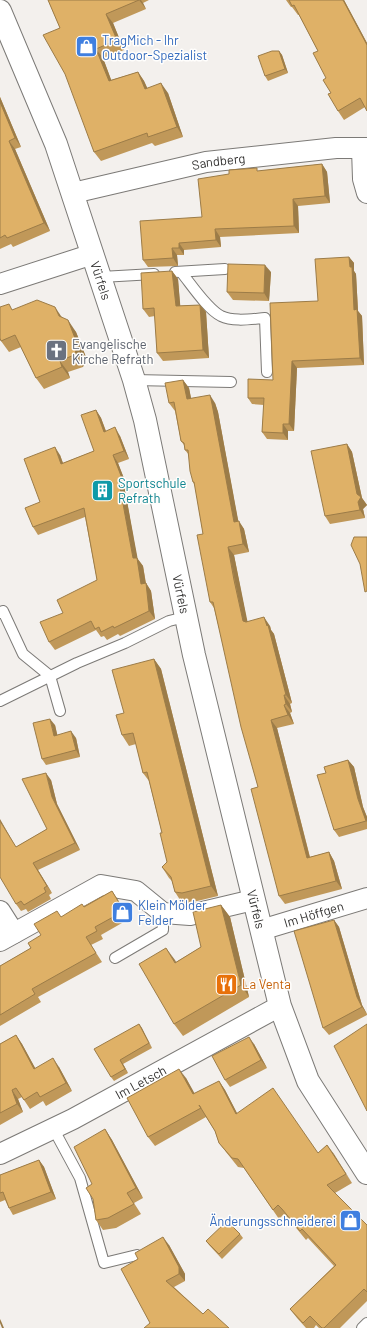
<svg xmlns="http://www.w3.org/2000/svg" width="367" height="1328" font-family="Barlow,sans-serif">
	<rect width="100%" height="100%" fill="#f3f0ed"/>
	<g fill="none" stroke-linecap="round" stroke-linejoin="round">
		<defs>
			<g id="lane">
				<polyline points="175,272 225,269"/>
				<path d="M181,272C191,284 207,309 221,316C234,322 251,319 265,318L267,372"/>
				<polyline points="101,277 154,274"/>
				<polyline points="134,380 231,382"/>
				<polyline points="0,613 3,611 23,654 50,676 60,711"/>
				<polyline points="0,701 77,663 125,643 169,621 185,617"/>
				<polyline points="115,958 163,930 163,913"/>
				<polyline points="53,1128 80,1178 104,1263 137,1255"/>
				<polyline points="362,1328 367,1323"/>
			</g>
			<g id="street">
				<polyline points="362,149 363,179 367,193"/>
				<path id="s1" d="M73,193L206,162L336,148H367"/>
				<polyline points="0,284 93,254"/>
				<polyline points="0,911 14,933"/>
				<path id="s2" d="M261,930L367,898"/>
				<polyline points="0,941 101,885 136,891 163,913 190,915 253,900"/>
				<path id="s3" d="M0,1154L73,1119L280,1006"/>
			</g>
			<g id="secondary">
				<path id="s4" d="M0,11L56,144L134,380L145,420L194,655L280,1006L308,1081L367,1173"/>
			</g>
		</defs>
		<use href="#lane" stroke="#7c7a77" stroke-width="12"/>
		<use href="#street" stroke="#7c7a77" stroke-width="22"/>
		<use href="#secondary" stroke="#7c7a77" stroke-width="24"/>
		<use href="#lane" stroke="#fff" stroke-width="10"/>
		<use href="#street" stroke="#fff" stroke-width="20"/>
		<use href="#secondary" stroke="#fff" stroke-width="22"/>
	</g>
	<g fill="#c09859">
		<polygon points="48,0 149,0 143,3 146,9 113,23 124,50 103,58 111,80 138,72 144,81 147,88 168,93 183,137 155,146 152,143 101,161 94,152 60,28"/>
		<polygon points="286,0 344,0 367,43 367,111 365,107 344,120 338,111 318,51 299,15 298,15 292,7 291,7"/>
		<polygon points="279,51 282,55 288,73 268,81 265,76"/>
		<polygon points="0,97 21,147 15,149 50,231 13,247 11,244 0,249"/>
		<polygon points="322,164 327,172 330,203 298,206 299,233 220,237 221,247 184,250 184,255 177,255 178,266 148,267 143,260 202,217 259,171"/>
		<polygon points="349,257 354,263 354,271 356,274 358,311 362,316 364,365 297,368 294,431 288,431 288,440 267,439 262,432 264,405 252,404 248,398 273,380 318,301"/>
		<polygon points="172,271 178,279 180,306 200,305 206,312 209,358 163,361 157,353 155,316 149,317 143,309"/>
		<polygon points="271,272 269,301 233,300 227,292"/>
		<polygon points="13,309 62,318 76,332 86,357 83,367 68,372 70,378 44,389 36,378 21,347 9,352 1,341"/>
		<polygon points="183,380 189,388 191,398 215,403 218,412 238,521 244,529 249,552 234,555 247,622 270,626 271,630 274,634 292,703 290,704 292,712 290,713 294,724 277,728 310,857 329,852 334,861 342,889 285,904 279,896 258,787 214,608 210,602 203,534 195,486 193,482 189,455 185,450 184,445 181,441 175,411 169,403"/>
		<polygon points="96,410 101,418 106,431 120,436 129,459 118,463 128,489 125,490 137,558 143,566 146,583 151,591 155,619 120,636 118,634 107,640 104,636 101,637 96,630 55,650 49,642 63,613 97,580 85,517 38,535 33,527 40,502 60,455 63,463 94,451"/>
		<polygon points="347,444 352,452 362,498 367,505 363,509 365,518 330,524 325,516"/>
		<polygon points="154,659 161,669 218,896 189,903 182,903 175,892 172,881 169,878 162,867 167,862 162,833 149,781 143,773 136,744 129,746 122,735 124,713"/>
		<polygon points="55,725 57,735 76,738 80,757 46,765 42,759"/>
		<polygon points="348,760 354,767 363,807 367,817 367,829 339,837 334,830 326,773"/>
		<polygon points="51,780 57,804 80,850 38,870 52,893 49,895 51,899 28,912 26,909 21,911 16,904 16,847 47,829"/>
		<polygon points="112,891 129,919 101,935 103,939 91,945 102,962 38,997 41,1002 0,1026 0,966 31,948 41,935 61,917 84,906"/>
		<polygon points="221,905 230,917 249,997 183,1036 174,1024 176,962 201,947"/>
		<polygon points="334,920 339,927 362,1005 367,1014 367,1015 329,1035 323,1028"/>
		<polygon points="139,1024 152,1048 123,1064 128,1073 114,1081 111,1077"/>
		<polygon points="16,1035 22,1044 35,1068 59,1067 72,1091 46,1106 43,1101 30,1109 22,1097 18,1099 23,1112 0,1125 0,1044"/>
		<polygon points="254,1044 267,1068 230,1087 225,1080"/>
		<polygon points="186,1078 194,1094 219,1081 225,1090 237,1113 318,1153 327,1145 352,1183 335,1193 367,1225 367,1301 340,1328 319,1328 316,1325 314,1328 306,1328 297,1318 290,1309 334,1266 308,1238 306,1240 288,1218 284,1214 279,1219 244,1168 238,1167 226,1152 219,1143 215,1131 206,1117 155,1146 148,1137"/>
		<polygon points="105,1129 112,1140 143,1198 134,1203 141,1214 116,1228 103,1230 96,1220 92,1184"/>
		<polygon points="39,1160 44,1167 56,1199 13,1215 9,1208 5,1200 0,1202 0,1175"/>
		<polygon points="240,1234 243,1238 222,1259 209,1245 206,1241"/>
		<polygon points="169,1245 185,1274 185,1281 174,1287 203,1314 150,1323"/>
	</g>
	<g fill="#9c7c48">
		<polygon points="139,0 141,0 143,3 146,9"/>
		<polygon points="343,0 344,0 367,43 367,45"/>
		<polygon points="106,14 113,23 124,50 117,40"/>
		<polygon points="96,49 103,58 115,90 109,81"/>
		<polygon points="279,51 282,55 288,73 285,69"/>
		<polygon points="138,72 144,81 152,98 145,89"/>
		<polygon points="161,83 168,93 183,137 177,127"/>
		<polygon points="0,97 21,147 15,138 0,102"/>
		<polygon points="9,141 15,149 50,231 44,223"/>
		<polygon points="322,164 327,172 330,203 325,196"/>
		<polygon points="293,199 298,206 299,233 294,226"/>
		<polygon points="215,229 220,237 221,247 216,240"/>
		<polygon points="179,243 184,250 184,255 179,248"/>
		<polygon points="172,248 177,255 178,266 173,258"/>
		<polygon points="349,257 354,263 354,271 356,274 358,311 362,316 364,365 360,358 354,310"/>
		<polygon points="265,265 271,272 269,301 264,293"/>
		<polygon points="172,271 178,279 181,314 176,306"/>
		<polygon points="200,305 206,312 209,358 203,350"/>
		<polygon points="55,307 63,319 59,316"/>
		<polygon points="68,320 76,332 86,357 83,367 74,355"/>
		<polygon points="60,361 68,372 70,378 62,367"/>
		<polygon points="292,361 297,368 294,431 289,424"/>
		<polygon points="183,380 189,388 193,408 187,399"/>
		<polygon points="210,395 215,403 218,412 240,530 234,522"/>
		<polygon points="96,410 101,418 109,440 104,432"/>
		<polygon points="283,424 288,431 288,440 283,433"/>
		<polygon points="115,427 120,436 129,459 124,451"/>
		<polygon points="347,444 352,452 362,498 367,505 363,509 365,518 360,510 358,502 357,494"/>
		<polygon points="55,447 60,455 66,472 61,464"/>
		<polygon points="113,455 118,463 128,489 123,481"/>
		<polygon points="119,482 125,490 139,566 133,558"/>
		<polygon points="239,521 244,529 249,552 243,544"/>
		<polygon points="228,547 234,555 249,629 243,621"/>
		<polygon points="137,558 143,566 147,592 141,584"/>
		<polygon points="146,583 151,591 155,619 149,611"/>
		<polygon points="264,617 270,626 271,630 274,634 292,703 286,695"/>
		<polygon points="154,659 161,669 218,896 211,886"/>
		<polygon points="284,695 290,704 292,712 286,704"/>
		<polygon points="284,705 290,713 294,724 288,715"/>
		<polygon points="50,719 55,725 59,742 54,736"/>
		<polygon points="271,720 277,728 312,866 307,858"/>
		<polygon points="71,731 76,738 80,757 76,750"/>
		<polygon points="348,760 354,767 363,807 367,817 367,822 366,821 358,799"/>
		<polygon points="46,773 51,780 57,804 80,850 75,843 52,797"/>
		<polygon points="0,819 20,854 16,847 0,821"/>
		<polygon points="329,852 334,861 342,889 336,881"/>
		<polygon points="33,863 38,870 52,893 47,886"/>
		<polygon points="112,891 118,900 129,919 124,911"/>
		<polygon points="221,905 230,917 249,997 241,985"/>
		<polygon points="334,920 339,927 362,1005 367,1014 362,1007 357,997"/>
		<polygon points="166,948 175,960 183,975 175,963"/>
		<polygon points="139,1024 142,1028 152,1048 149,1043"/>
		<polygon points="16,1035 22,1044 40,1077 34,1069"/>
		<polygon points="249,1037 254,1044 267,1068 261,1060"/>
		<polygon points="53,1058 59,1067 72,1091 66,1083"/>
		<polygon points="120,1060 123,1064 128,1073 125,1069"/>
		<polygon points="179,1069 186,1078 200,1103 193,1094"/>
		<polygon points="219,1081 225,1090 242,1123 236,1114"/>
		<polygon points="12,1090 18,1099 23,1112 17,1104"/>
		<polygon points="105,1129 112,1140 143,1198 136,1188"/>
		<polygon points="327,1145 334,1154 352,1183 346,1174"/>
		<polygon points="39,1160 44,1167 56,1199 51,1192"/>
		<polygon points="163,1237 169,1245 185,1274 185,1281 179,1274"/>
		<polygon points="0,1319 1,1321 4,1328 2,1328 0,1323"/>
	</g>
	<g fill="#dfb167" stroke="#9c7c48">
		<polygon points="48,0 139,0 106,14 117,40 96,49 109,81 138,72 145,89 161,83 177,127 148,137 147,133 94,152 65,74 43,35 60,28"/>
		<polygon points="289,0 343,0 367,45 367,111 360,98 338,111 328,94 331,93 323,80 326,78 313,53 318,51 294,5 292,6"/>
		<polygon points="272,51 279,51 285,69 265,76 258,56"/>
		<polygon points="0,102 15,138 9,141 44,223 7,238 5,235 0,238"/>
		<polygon points="322,164 325,196 293,199 294,226 215,229 216,240 179,243 179,248 172,248 173,258 143,260 140,221 202,217 198,179 229,174 229,170 257,168 257,171"/>
		<polygon points="349,257 350,267 352,267 354,310 357,309 360,358 292,361 289,424 283,424 283,433 262,432 264,398 248,398 248,379 273,380 270,303 318,301 315,259"/>
		<polygon points="228,264 265,265 264,293 227,292"/>
		<polygon points="172,271 176,306 200,305 203,350 157,353 154,308 143,309 141,273"/>
		<polygon points="37,300 55,307 59,316 68,320 78,346 74,355 60,361 62,367 36,378 15,335 1,341 0,338 0,307 9,304 12,310"/>
		<polygon points="183,380 187,399 210,395 212,404 234,522 239,521 243,544 228,547 234,580 243,621 246,622 264,617 267,626 268,625 286,695 284,695 286,704 284,705 288,715 271,720 307,858 329,852 336,881 279,896 251,789 258,787 241,727 213,602 210,602 197,535 203,534 194,482 193,482 190,471 188,450 185,450 184,443 181,441 174,402 169,403 165,383"/>
		<polygon points="96,410 104,432 115,427 124,451 113,455 123,481 119,482 133,558 137,558 141,584 146,583 149,611 114,628 113,626 101,632 99,627 95,629 91,621 49,642 40,622 63,613 57,600 97,580 84,508 33,527 25,508 40,502 24,459 55,447 61,464 94,451 81,415"/>
		<polygon points="347,444 357,494 361,497 358,502 360,510 325,516 311,451"/>
		<polygon points="354,537 367,537 367,591 365,592 360,564 351,545"/>
		<polygon points="154,659 211,886 182,893 175,892 171,877 162,867 167,862 160,833 162,833 147,772 143,773 133,733 122,735 116,715 124,713 112,670"/>
		<polygon points="50,719 54,736 71,731 76,750 42,759 33,723"/>
		<polygon points="348,760 358,799 366,821 334,830 317,775 326,773 324,767"/>
		<polygon points="46,773 52,797 75,843 33,863 47,886 44,888 46,892 24,905 21,901 16,904 0,877 0,821 16,847 47,829 22,779"/>
		<polygon points="112,891 124,911 95,927 97,931 86,937 96,953 32,989 35,994 0,1015 0,966 31,948 28,943 41,935 34,924 57,911 61,917 82,904 84,907"/>
		<polygon points="221,905 241,985 174,1024 139,964 166,948 175,963 201,947 193,912"/>
		<polygon points="334,920 357,997 362,1007 323,1028 294,931"/>
		<polygon points="139,1024 149,1043 120,1060 125,1069 111,1077 94,1049"/>
		<polygon points="367,1024 367,1111 334,1046"/>
		<polygon points="16,1035 34,1069 53,1058 66,1083 40,1097 37,1092 24,1100 16,1088 12,1090 17,1104 0,1113 0,1044"/>
		<polygon points="249,1037 261,1060 225,1080 212,1056"/>
		<polygon points="179,1069 193,1094 219,1081 236,1114 273,1088 318,1153 327,1145 346,1174 327,1185 367,1225 367,1292 364,1289 324,1328 322,1328 310,1316 303,1323 290,1309 336,1265 302,1229 300,1231 282,1209 278,1205 273,1210 238,1159 232,1158 219,1143 215,1131 199,1105 201,1108 148,1137 127,1098"/>
		<polygon points="105,1129 136,1188 127,1193 134,1204 108,1218 96,1220 93,1199 86,1188 92,1184 74,1147"/>
		<polygon points="39,1160 51,1192 9,1208 3,1192 0,1193 0,1175"/>
		<polygon points="227,1221 240,1234 219,1254 206,1241"/>
		<polygon points="163,1237 179,1267 179,1274 166,1281 203,1314 208,1309 229,1328 144,1328 150,1323 121,1269 138,1259 135,1253"/>
	</g>
	<defs>
		<symbol id="shop-square" viewBox="-11 -11 22 22"><rect x="-9" y="-9" width="18" height="18" rx="4" fill="#3f7fe0" stroke="#fffefc"/><path d="M-5-2.5h2.3a2.7 3.5 0 0 1 5.4 0H5L5.5 6h-11ZM-1.5-2.5h3a1.5 2.3 0 0 0-3 0Z" fill="#fff"/></symbol>
		<symbol id="church-square" viewBox="-11 -11 22 22"><rect x="-9" y="-9" width="18" height="18" rx="4" fill="#6b7280" stroke="#fffefc"/><path d="M-1.2-6h2.4v3.5h3.3v2.4h-3.3V6h-2.4V-.1h-3.3v-2.4h3.3Z" fill="#fff"/></symbol>
		<symbol id="building-square" viewBox="-11 -11 22 22"><rect x="-9" y="-9" width="18" height="18" rx="4" fill="#0f9aa8" stroke="#fffefc"/><path d="M-4-6H4V6H1V3H-1V6H-4ZM-2.5-4.3h1.7v1.8h-1.7ZM.8-4.3h1.7v1.8H.8ZM-2.5-1h1.7V.8h-1.7ZM.8-1h1.7V.8H.8Z" fill="#fff"/></symbol>
		<symbol id="restaurant-square" viewBox="-11 -11 22 22"><rect x="-9" y="-9" width="18" height="18" rx="4" fill="#e8710a" stroke="#fffefc"/><path d="M-5-6h1v4h1v-4h1v4h1v-4h1v5L-1.5 .5V6h-2V.5L-5-1ZM5-6V6H3V1.5H1.5Q1.5-4 5-6Z" fill="#fff"/></symbol>
	</defs>
	<g fill-rule="evenodd">
		<use href="#shop-square" x="74" y="34" width="25" height="25"/>
		<use href="#church-square" x="44" y="338" width="25" height="25"/>
		<use href="#building-square" x="90" y="478" width="25" height="25"/>
		<use href="#shop-square" x="110" y="900" width="25" height="25"/>
		<use href="#restaurant-square" x="214" y="972" width="25" height="25"/>
		<use href="#shop-square" x="338" y="1208" width="25" height="25"/>
	</g>
	<g text-anchor="middle" dominant-baseline="central" stroke-width="3" stroke-linejoin="round" paint-order="stroke">
		<g font-size="13" fill="#366cbe" stroke="#fffefc" text-anchor="start">
			<text x="102" y="40">TragMich - Ihr<tspan x="102" dy="15">Outdoor-Spezialist</tspan></text>
			<text x="138" y="905">Klein Mölder<tspan x="138" dy="15">Felder</tspan></text>
			<text x="336" y="1221" text-anchor="end">Änderungsschneiderei</text>
		</g>
		<g font-size="13" fill="#353433" stroke="#fffefc">
			<text stroke="none"><textPath href="#s1" startOffset="149">Sandberg</textPath></text>
			<text stroke="none"><textPath href="#s4" startOffset="288">Vürfels</textPath></text>
			<text stroke="none"><textPath href="#s4" startOffset="612">Vürfels</textPath></text>
			<text stroke="none"><textPath href="#s4" startOffset="936">Vürfels</textPath></text>
			<text stroke="none"><textPath href="#s2" startOffset="55">Im Höffgen</textPath></text>
			<text stroke="none"><textPath href="#s3" startOffset="158">Im Letsch</textPath></text>
		</g>
		<g font-size="13" fill="#5b616d" stroke="#fffefc" text-anchor="start">
			<text x="72" y="344">Evangelische<tspan x="72" dy="15">Kirche Refrath</tspan></text>
		</g>
		<g font-size="13" fill="#0d838f" stroke="#fffefc" text-anchor="start">
			<text x="118" y="483">Sportschule<tspan x="118" dy="15">Refrath</tspan></text>
		</g>
		<g font-size="13" fill="#c56008" stroke="#fffefc" text-anchor="start">
			<text x="242" y="984">La Venta</text>
		</g>
	</g>
</svg>
